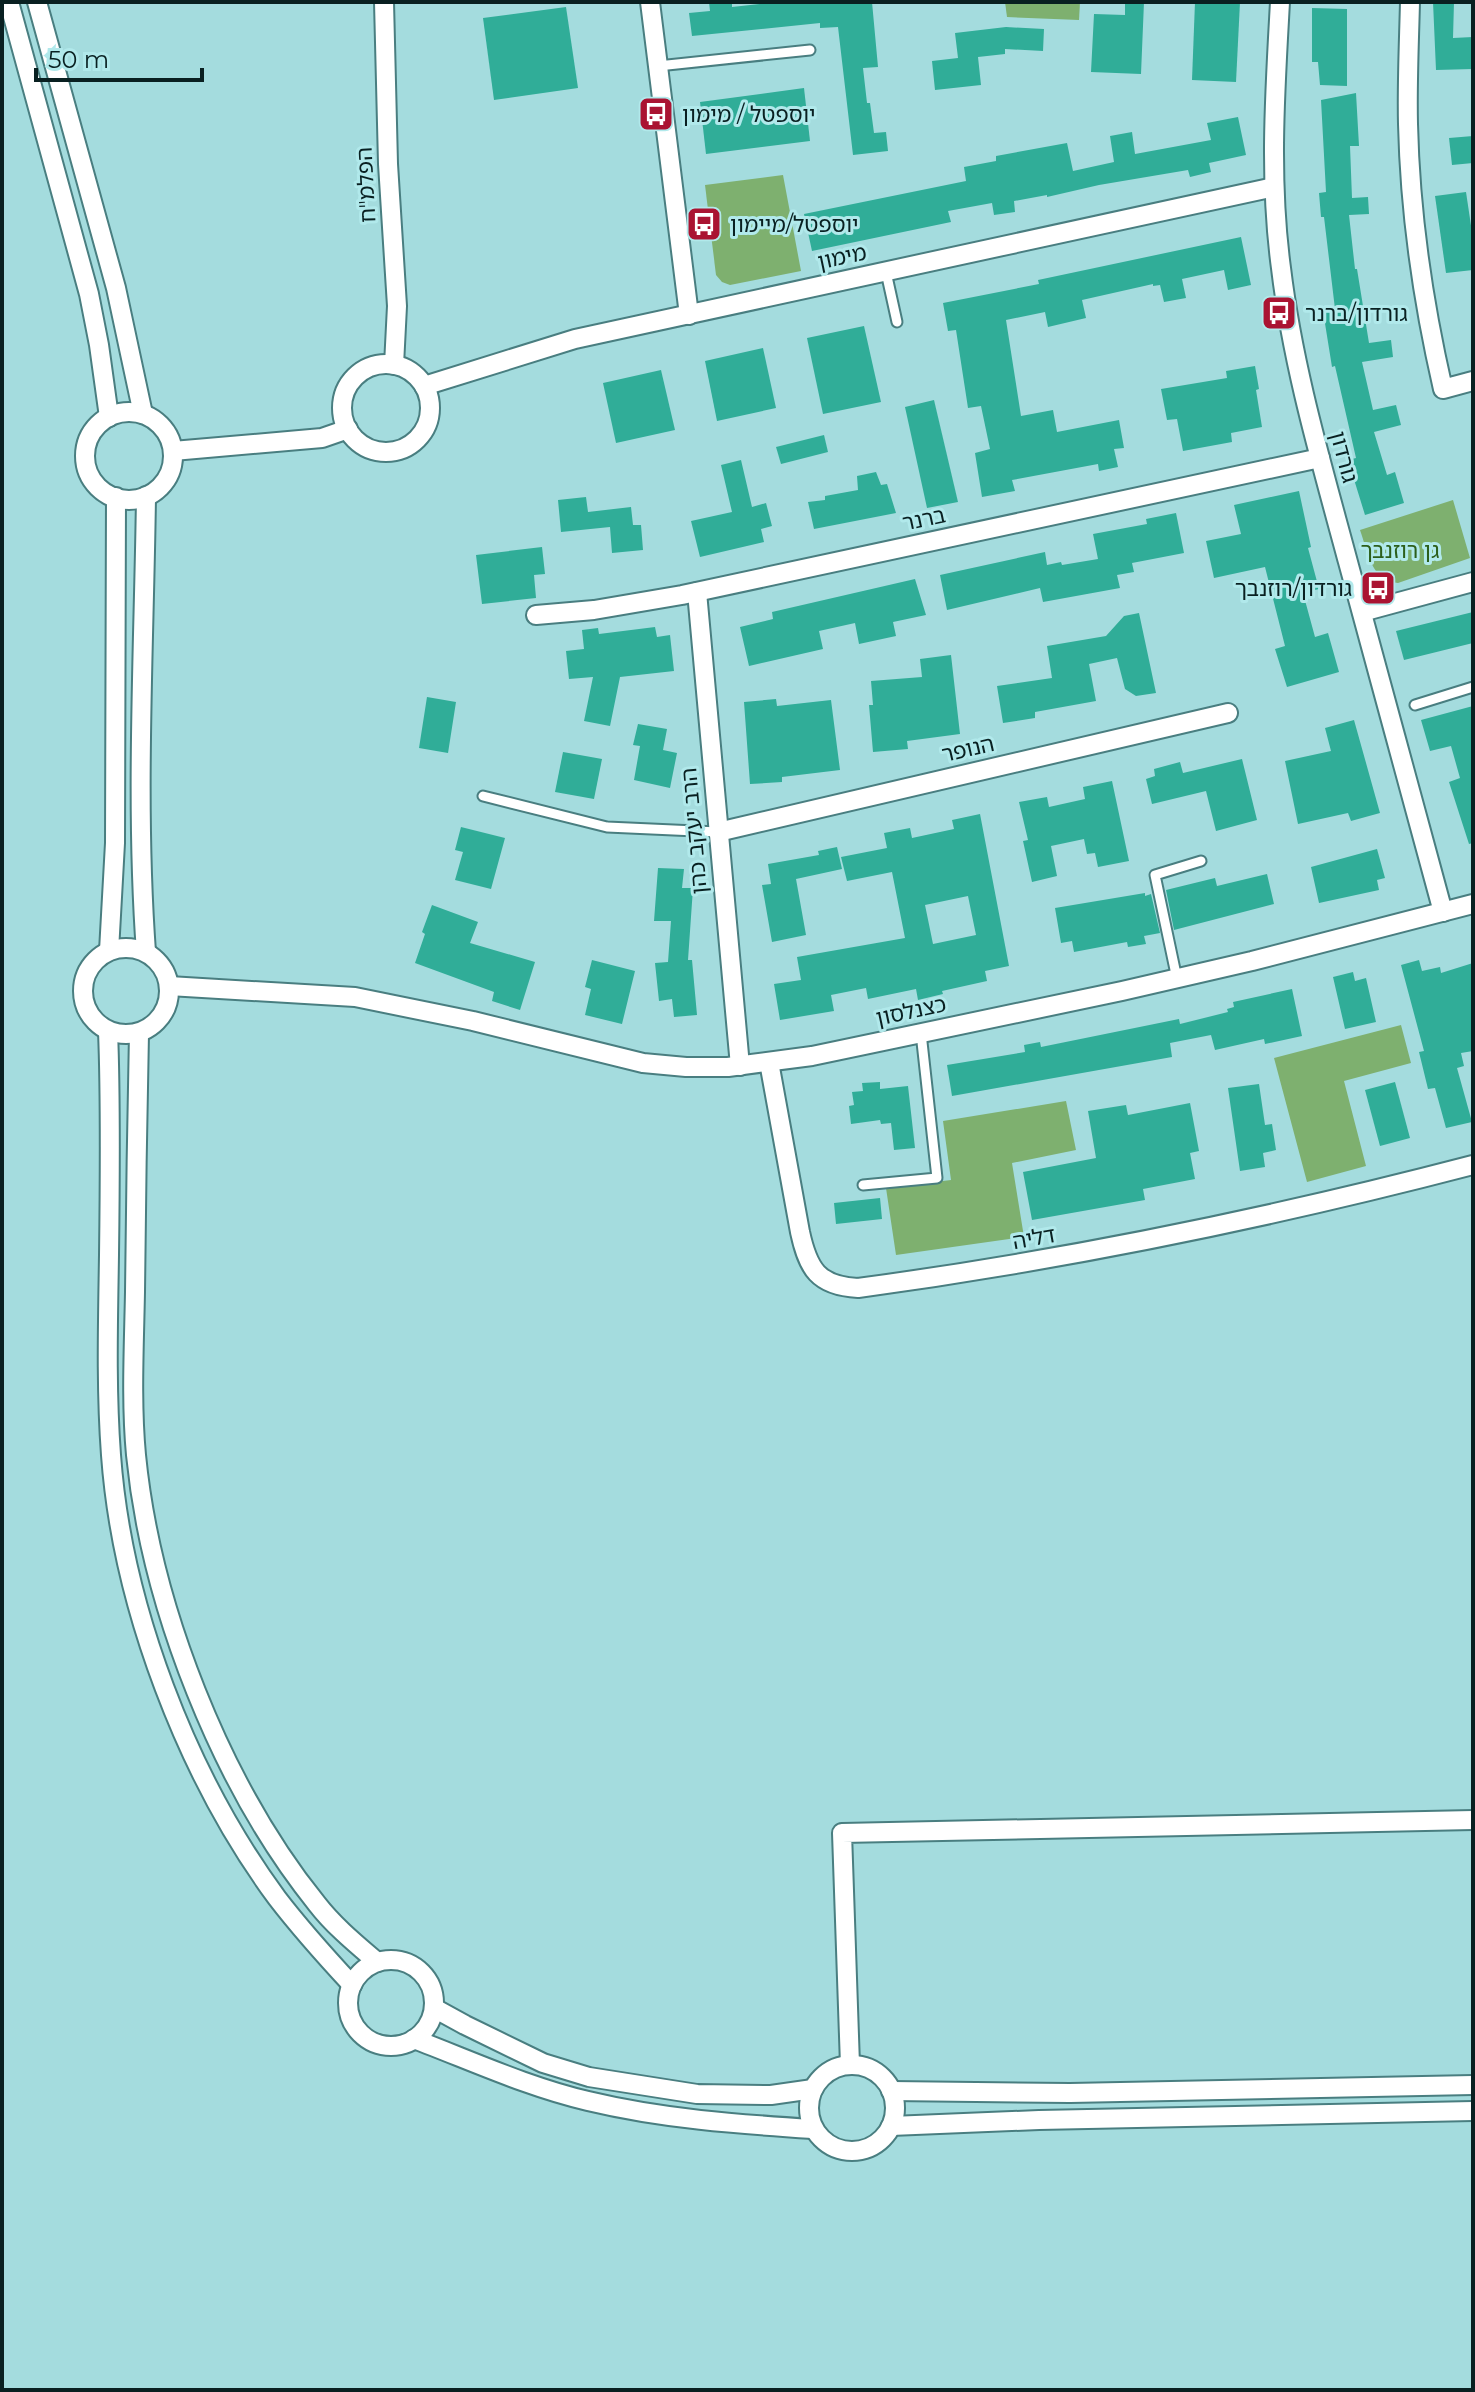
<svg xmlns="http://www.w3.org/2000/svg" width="1475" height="2392" font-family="Montserrat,'Noto Sans Hebrew',sans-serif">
	<rect width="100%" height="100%" fill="#a4dcde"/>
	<g fill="#7eb06f">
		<polygon points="1005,2 1080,2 1079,20 1007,17"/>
		<polygon points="783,175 801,271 730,285 722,282 716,275 705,185"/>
		<path d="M1453,500L1470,558L1398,583C1371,581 1368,552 1360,530Z"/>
		<polygon points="1401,1025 1411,1063 1344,1081 1366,1166 1307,1182 1274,1058"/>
		<polygon points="1066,1101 1076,1150 1012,1163 1024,1237 896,1255 886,1188 951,1180 943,1121"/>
	</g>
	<g fill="#30ad98" fill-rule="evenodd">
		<polygon points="709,2 732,2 732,7 779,2 872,2 878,67 863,68 867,103 870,103 874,133 886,132 888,151 853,155 838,27 820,28 820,23 692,36 689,13 710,11"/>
		<polygon points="1125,2 1144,2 1141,74 1091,72 1094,14 1125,15"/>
		<polygon points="1195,2 1240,2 1236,82 1192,80"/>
		<polygon points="1433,2 1454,2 1453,38 1473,37 1473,69 1436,70"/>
		<polygon points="566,7 578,88 494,100 483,18"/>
		<polygon points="1312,8 1347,9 1347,86 1320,85 1318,62 1312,62"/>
		<polygon points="1006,27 1044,29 1043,51 1005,49 1005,54 978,57 981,85 935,90 932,61 958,58 955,33"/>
		<polygon points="804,88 810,141 706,154 700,102"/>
		<polygon points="1356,93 1359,146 1350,146 1352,198 1368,197 1369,214 1349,215 1355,269 1357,269 1369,343 1391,340 1393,357 1362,362 1373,410 1396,405 1401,425 1374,432 1387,475 1395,472 1404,503 1365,515 1348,460 1356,458 1335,366 1332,367 1323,311 1335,309 1324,217 1321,217 1319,193 1326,192 1321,100"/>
		<polygon points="1238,117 1246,155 1209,163 1211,172 1190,177 1188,170 1099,185 1047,197 1047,195 1014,201 1015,212 994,215 992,203 948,211 951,222 812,251 804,214 966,181 964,167 996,161 996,156 1067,143 1073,171 1114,162 1110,136 1132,132 1135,154 1211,140 1207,123"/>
		<polygon points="1473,136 1473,163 1452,165 1449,138"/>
		<polygon points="1466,192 1473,239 1473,270 1446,273 1435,196"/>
		<polygon points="1241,237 1251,285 1228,290 1224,270 1182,279 1186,298 1164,302 1160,285 1153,286 1153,284 1082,300 1086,318 1048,327 1045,312 1006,320 1021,416 1053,410 1057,432 1119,420 1124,448 1114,449 1118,467 1099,471 1098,464 1012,480 1015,491 982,497 975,453 990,449 981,406 968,408 956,330 948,331 943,303 1039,284 1038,280"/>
		<polygon points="864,326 881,402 823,414 807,338"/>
		<polygon points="763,348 776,408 717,421 705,361"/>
		<polygon points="1255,366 1259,389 1256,390 1262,427 1231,433 1232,442 1183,451 1177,419 1167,420 1161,389 1227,378 1226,371"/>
		<polygon points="661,370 675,430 616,443 603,383"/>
		<polygon points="934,400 958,502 927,508 905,407"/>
		<polygon points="824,435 828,452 781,464 776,447"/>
		<polygon points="741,460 752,507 766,503 772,526 761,529 764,542 700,557 691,521 732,512 721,465"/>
		<polygon points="876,472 881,485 887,484 896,513 814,529 808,502 825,500 825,496 858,490 857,476"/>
		<polygon points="1299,491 1311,547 1308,548 1319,589 1303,593 1315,637 1328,633 1339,672 1287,687 1275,649 1285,646 1265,567 1214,578 1206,541 1241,534 1234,505"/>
		<polygon points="586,497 588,512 631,507 633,525 641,525 643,550 612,553 610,527 561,532 558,500"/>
		<polygon points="1176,513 1184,553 1132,563 1134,572 1117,575 1120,588 1043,602 1040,588 947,610 940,575 1045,552 1047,565 1061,562 1062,565 1098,559 1093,534 1147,524 1146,519"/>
		<polygon points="542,547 545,574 534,575 536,598 482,604 476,555"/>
		<polygon points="915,579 926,615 893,622 896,636 859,644 855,623 819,631 823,649 749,666 740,627 773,619 772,612"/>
		<polygon points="1473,612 1473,643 1404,660 1396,631"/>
		<polygon points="1139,613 1156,693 1136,696 1125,689 1117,658 1089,664 1096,701 1035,712 1035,718 1003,723 997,686 1052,678 1047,646 1106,636 1124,616"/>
		<polygon points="655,627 657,637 670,635 674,671 620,677 610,726 584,721 593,677 569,679 566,651 584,649 582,630 598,628 599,634"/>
		<polygon points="951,655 960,734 907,741 908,749 873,752 869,705 873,705 871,681 922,677 920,659"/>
		<polygon points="427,697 456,702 448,753 419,748"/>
		<polygon points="776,699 777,706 831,700 840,770 782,777 782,782 750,784 744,702"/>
		<polygon points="1473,706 1473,843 1469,844 1449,782 1460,778 1451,746 1430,751 1421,720"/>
		<polygon points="1354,720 1380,813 1351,821 1348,813 1298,824 1285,761 1331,751 1325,728"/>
		<polygon points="638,724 667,729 663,750 677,753 670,788 634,780 640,746 633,745"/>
		<polygon points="563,752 602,759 594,799 555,792"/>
		<polygon points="1242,759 1257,820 1216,831 1206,791 1152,804 1146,779 1155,776 1154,769 1180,762 1183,773"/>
		<polygon points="1112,781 1129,861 1098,867 1095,853 1087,854 1084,839 1051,846 1057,876 1032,882 1023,841 1028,840 1019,802 1047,797 1049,807 1085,799 1083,787"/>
		<path d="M980,814L1009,966L985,971L987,981L942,991L943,994L918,1000L916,989L868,999L866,988L831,995L834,1011L780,1020L774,984L801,980L797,957L905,938L892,872L847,881L841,857L887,848L884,833L910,828L912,838L954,829L952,820ZM968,896L976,935L933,944L925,905Z"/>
		<polygon points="461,827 505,838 491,889 455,880 463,852 455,850"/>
		<polygon points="837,847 842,869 796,879 806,935 772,942 762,885 771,884 768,864 819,855 818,851"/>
		<polygon points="1377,849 1385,878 1377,880 1379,890 1319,903 1311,867"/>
		<polygon points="658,868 684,869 682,888 693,888 688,960 692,960 697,1015 674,1017 672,999 659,1001 655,963 668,962 671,921 654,921"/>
		<polygon points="1267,874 1274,904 1174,930 1166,890 1215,878 1217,886"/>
		<polygon points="1145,893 1145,896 1151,894 1160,933 1144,936 1146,944 1128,947 1127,942 1074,952 1072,941 1061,943 1055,908"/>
		<polygon points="432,905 478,922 470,943 535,962 520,1010 492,1001 494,992 415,963 425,934 422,932"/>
		<polygon points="592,960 635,971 622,1024 585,1015 591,989 585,987"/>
		<polygon points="1419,960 1422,971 1440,967 1441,973 1473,963 1473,1051 1461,1053 1464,1066 1457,1068 1472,1122 1446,1128 1435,1088 1428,1089 1419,1052 1424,1051 1401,965"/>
		<polygon points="1353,972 1355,981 1366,978 1376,1022 1345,1029 1333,977"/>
		<polygon points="1292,989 1302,1036 1265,1044 1264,1039 1215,1050 1211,1035 1170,1043 1172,1057 952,1096 947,1065 1025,1052 1024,1045 1040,1042 1041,1047 1179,1019 1180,1024 1228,1012 1227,1009 1234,1007 1233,1002"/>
		<polygon points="880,1082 880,1089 908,1086 915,1148 894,1150 891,1123 881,1124 880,1120 851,1124 849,1106 854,1105 852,1092 863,1091 862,1083"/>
		<polygon points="1395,1082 1410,1138 1380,1146 1365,1090"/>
		<polygon points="1259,1084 1265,1125 1272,1124 1276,1150 1263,1153 1265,1167 1240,1171 1228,1088"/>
		<polygon points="1190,1103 1199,1151 1190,1153 1195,1179 1143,1189 1145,1200 1032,1220 1023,1172 1096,1158 1088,1111 1126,1105 1128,1115"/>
		<polygon points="880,1198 882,1219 836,1224 834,1203"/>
	</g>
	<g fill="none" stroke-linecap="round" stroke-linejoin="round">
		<defs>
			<g id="service">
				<polyline points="658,66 810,50"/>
				<polyline points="886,272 897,322"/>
				<polyline points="1415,705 1473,687"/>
				<polyline points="483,796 607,827 718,832"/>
				<polyline points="1177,979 1155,875 1201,861"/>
				<polyline points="863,1185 937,1178 921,1033"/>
			</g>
			<g id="minor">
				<polyline points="9,2 89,294 99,345 109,417"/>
				<polyline points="37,2 116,288 143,414"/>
				<polyline points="384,2 388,164 397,306 394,365"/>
				<polyline points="650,2 689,315"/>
				<path d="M1280,2C1275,91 1269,179 1281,268C1293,368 1322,465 1348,562C1380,679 1411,795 1443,912"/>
				<path d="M1410,2C1409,43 1407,83 1408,124C1410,214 1423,302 1443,389L1473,381"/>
				<circle cx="386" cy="408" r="44"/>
				<polyline points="424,386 575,339 1274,187"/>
				<circle cx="129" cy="456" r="44"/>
				<polyline points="173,451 322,438 348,429"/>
				<polyline points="697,592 740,1066"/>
				<polyline points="1362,612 1473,582"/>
				<polyline points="536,615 594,610 682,595 1320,458"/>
				<polyline points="718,832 1228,713"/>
				<circle cx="126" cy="991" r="43"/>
				<polyline points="109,951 115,843 116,497"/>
				<path d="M146,952C135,801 144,648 146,496"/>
				<polyline points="169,986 355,997 473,1021 643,1063 686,1067 728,1067 812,1056 1122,991 1252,961 1473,904"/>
				<path d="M108,1031C111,1105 110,1180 109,1255C108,1321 106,1388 111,1455C122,1606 187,1776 277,1898C300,1928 326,1957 352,1985"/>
				<path d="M139,1033C137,1119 136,1206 135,1292C134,1346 131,1402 136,1455C151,1606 221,1785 317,1904C334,1926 356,1944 377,1962"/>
				<path d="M769,1062L800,1232C808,1269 818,1286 858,1288C1065,1260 1270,1218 1473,1165"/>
				<circle cx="391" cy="2003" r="43"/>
				<polyline points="434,2008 465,2025 543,2063 589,2077 697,2094 771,2095 813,2089"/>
				<path d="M414,2039C472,2061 528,2087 588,2101C663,2119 737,2124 813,2129"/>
				<circle cx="852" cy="2108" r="43"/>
				<polyline points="850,2065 842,1833 1473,1820"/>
				<polyline points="891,2091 1070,2093 1473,2085"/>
				<polyline points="891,2126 1039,2120 1473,2111"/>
			</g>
		</defs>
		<use href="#service" stroke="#497e80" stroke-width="13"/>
		<use href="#minor" stroke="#497e80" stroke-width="22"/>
		<use href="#service" stroke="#fff" stroke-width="9"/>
		<use href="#minor" stroke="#fff" stroke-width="18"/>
	</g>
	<defs>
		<symbol id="bus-square" viewBox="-11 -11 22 22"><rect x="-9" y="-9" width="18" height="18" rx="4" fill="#aa1432" stroke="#b1e9eb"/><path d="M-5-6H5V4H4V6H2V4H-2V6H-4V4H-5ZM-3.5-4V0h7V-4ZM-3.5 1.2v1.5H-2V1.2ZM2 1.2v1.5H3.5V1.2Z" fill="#fff"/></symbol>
	</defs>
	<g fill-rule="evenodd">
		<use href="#bus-square" x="636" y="94" width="40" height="40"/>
		<use href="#bus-square" x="684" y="204" width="40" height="40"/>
		<use href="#bus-square" x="1259" y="293" width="40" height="40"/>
		<use href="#bus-square" x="1358" y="568" width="40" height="40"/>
	</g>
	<g text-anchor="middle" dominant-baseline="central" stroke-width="6" stroke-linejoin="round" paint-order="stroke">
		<g font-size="22" fill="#092021" stroke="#b1e9eb" text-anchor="start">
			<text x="682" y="114">יוספטל / מימון</text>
			<text x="730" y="224">יוספטל/מיימון</text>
			<text x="1305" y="313">גורדון/ברנר</text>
			<text x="1352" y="588" text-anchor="end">גורדון/רוזנבך</text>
		</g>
		<g font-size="22" fill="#092021" stroke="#b1e9eb">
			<text transform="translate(366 185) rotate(-93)">הפלמ"ח</text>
			<text transform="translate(842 257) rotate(-12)">מימון</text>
			<text transform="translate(1344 457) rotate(75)">גורדון</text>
			<text transform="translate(924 519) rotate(-12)">ברנר</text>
			<text transform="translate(968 749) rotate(-13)">הנופר</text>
			<text transform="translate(694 831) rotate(-95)">הרב יעקב כהן</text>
			<text transform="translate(911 1011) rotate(-12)">כצנלסון</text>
			<text transform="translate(1034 1238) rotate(-10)">דליה</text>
		</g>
		<g font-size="22" fill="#2c5f1b" stroke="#b1e9eb">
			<text x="1400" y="550">גן רוזנבך</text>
		</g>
	</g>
	<rect width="1475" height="2392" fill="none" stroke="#092021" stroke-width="8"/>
	<path d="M36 68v12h166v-12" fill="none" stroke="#092021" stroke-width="4"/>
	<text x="48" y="68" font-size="24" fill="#092021" stroke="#b1e9eb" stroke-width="6" paint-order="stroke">50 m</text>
</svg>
